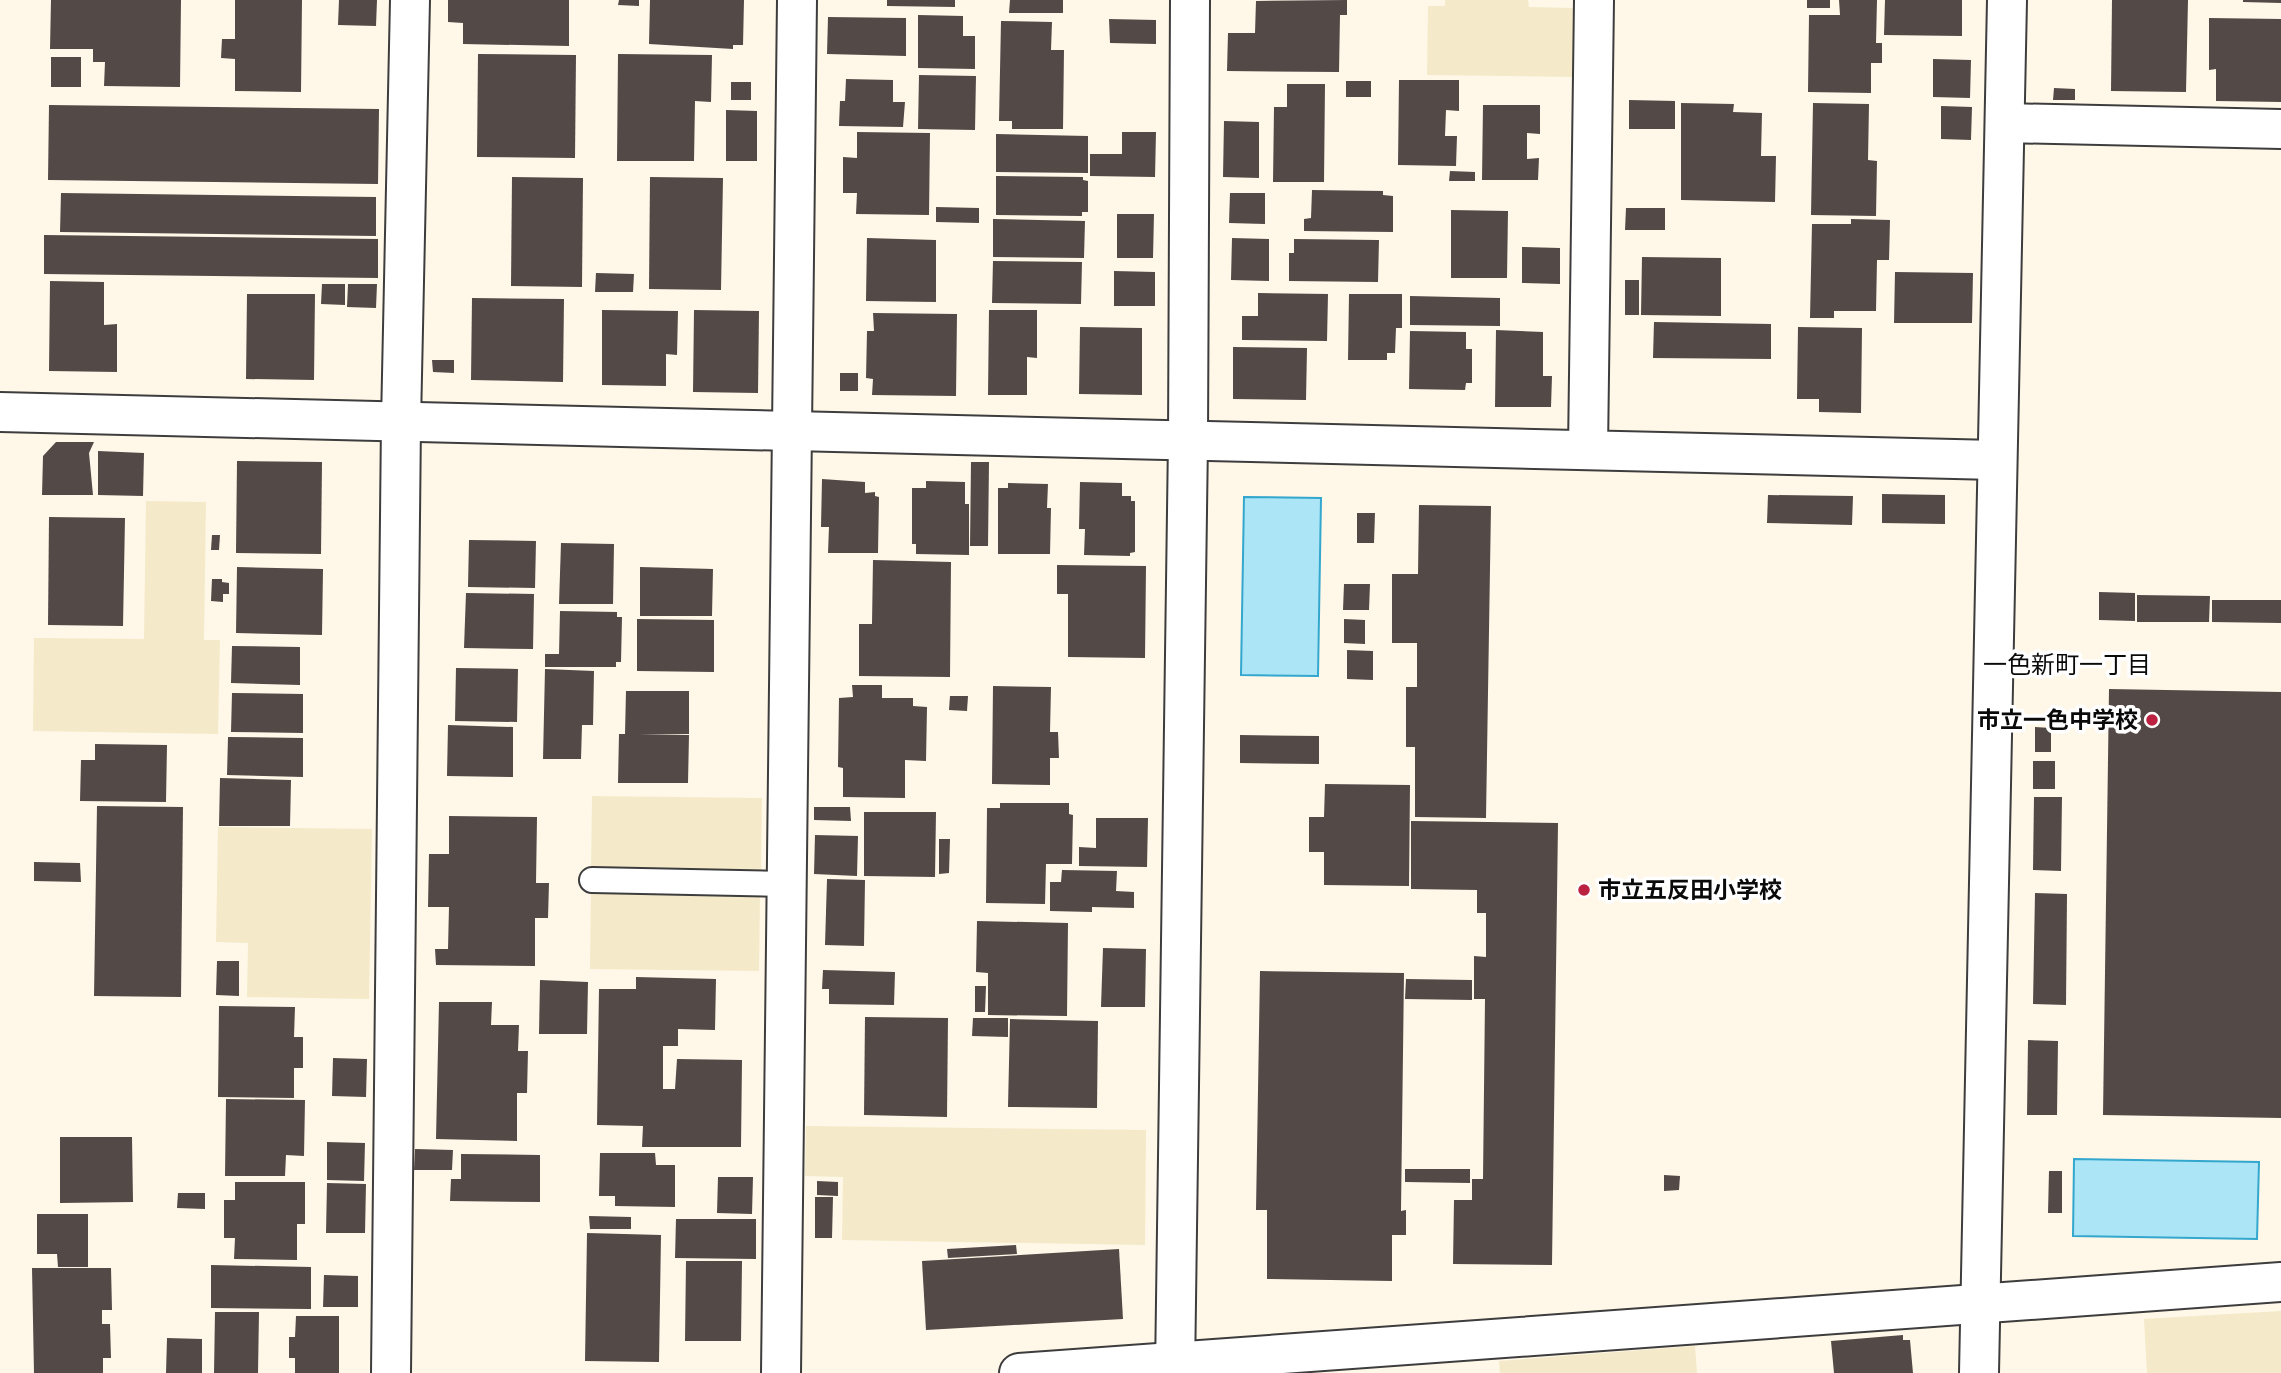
<svg xmlns="http://www.w3.org/2000/svg" width="2281" height="1373" font-family="'Libre Baskerville','Noto Sans JP',serif">
	<rect width="100%" height="100%" fill="#fff7e8"/>
	<g fill="#f4eac9">
		<polygon points="1445,0 1528,0 1529,7 1575,8 1575,77 1427,75 1428,6 1445,6"/>
		<polygon points="146,501 206,502 204,640 220,640 218,734 33,731 34,638 144,639"/>
		<polygon points="592,796 762,798 761,873 591,870"/>
		<polygon points="218,827 372,829 369,999 247,997 248,943 216,942"/>
		<polygon points="591,891 760,893 759,971 590,969"/>
		<polygon points="806,1126 1146,1130 1145,1245 842,1240 843,1177 805,1176"/>
		<polygon points="2281,1311 2281,1373 2147,1373 2144,1319"/>
		<polygon points="1695,1346 1697,1373 1500,1373 1499,1361"/>
	</g>
	<g fill="#ace5f6" stroke="#33a7ce" stroke-width="2">
		<polygon points="1244,497 1321,498 1318,676 1241,675"/>
		<polygon points="2074,1159 2259,1162 2257,1239 2073,1236"/>
	</g>
	<g fill="#534a47">
		<polygon points="51,0 181,0 180,87 104,86 105,62 93,62 93,49 50,49"/>
		<polygon points="235,0 302,0 301,92 235,91 235,59 221,58 222,39 235,39"/>
		<polygon points="339,0 377,0 376,26 338,25"/>
		<polygon points="448,0 569,0 569,46 463,44 463,23 448,22"/>
		<polygon points="619,0 639,0 639,6 618,5"/>
		<polygon points="650,0 744,0 743,45 733,45 733,49 649,44"/>
		<polygon points="887,0 955,0 955,7 887,6"/>
		<polygon points="1010,0 1063,0 1063,13 1009,13"/>
		<polygon points="1347,0 1347,15 1340,15 1339,72 1227,71 1228,33 1255,33 1256,1"/>
		<rect x="1807" y="0" width="23" height="8"/>
		<polygon points="1839,0 1877,0 1876,43 1882,43 1882,63 1871,63 1871,93 1808,92 1809,15 1840,15"/>
		<polygon points="1885,0 1962,0 1962,36 1884,35"/>
		<polygon points="2112,0 2188,0 2186,92 2111,91"/>
		<polygon points="2243,0 2281,0 2281,3 2243,2"/>
		<polygon points="918,15 963,16 963,36 975,36 975,69 918,68"/>
		<polygon points="828,17 906,18 906,56 827,54"/>
		<polygon points="2209,18 2281,19 2281,102 2216,101 2216,69 2209,70"/>
		<polygon points="1109,19 1156,20 1156,44 1110,43"/>
		<polygon points="1001,21 1052,22 1051,50 1064,50 1063,129 1012,129 1012,121 999,121"/>
		<polygon points="478,54 576,55 575,158 477,157"/>
		<polygon points="618,54 712,55 711,102 695,101 694,161 617,161"/>
		<rect x="51" y="57" width="30" height="30"/>
		<polygon points="1933,59 1971,60 1970,98 1933,97"/>
		<polygon points="919,75 976,76 975,130 918,129"/>
		<polygon points="846,79 893,80 893,102 905,102 903,127 839,126 840,101 845,101"/>
		<polygon points="1399,80 1459,80 1459,111 1446,110 1445,136 1457,136 1456,166 1398,165"/>
		<rect x="1346" y="81" width="25" height="16"/>
		<rect x="731" y="82" width="20" height="18"/>
		<polygon points="1287,84 1325,84 1324,182 1273,182 1274,107 1287,107"/>
		<polygon points="2054,88 2075,89 2075,100 2053,100"/>
		<polygon points="1629,100 1675,101 1675,129 1629,129"/>
		<polygon points="1681,103 1734,104 1733,112 1762,113 1761,156 1776,156 1775,202 1681,200"/>
		<polygon points="1813,103 1869,104 1868,160 1877,161 1876,216 1811,215"/>
		<polygon points="49,105 379,109 378,184 48,180"/>
		<polygon points="1483,105 1540,105 1540,134 1527,133 1527,159 1539,158 1538,180 1482,180"/>
		<polygon points="1941,106 1972,107 1971,140 1941,139"/>
		<polygon points="726,110 757,111 757,161 726,161"/>
		<polygon points="1224,121 1259,122 1259,178 1223,177"/>
		<polygon points="857,132 930,133 929,215 856,214 857,193 843,193 843,157 857,158"/>
		<polygon points="1122,132 1156,132 1155,177 1090,176 1090,154 1122,154"/>
		<polygon points="996,134 1088,136 1088,173 996,172"/>
		<polygon points="1450,171 1475,172 1475,181 1449,181"/>
		<polygon points="996,176 1083,177 1083,180 1088,181 1088,212 1082,212 1082,216 996,215"/>
		<polygon points="512,177 583,178 582,287 511,286"/>
		<polygon points="650,177 723,178 721,290 649,289"/>
		<polygon points="1312,190 1383,191 1383,195 1393,196 1393,232 1304,231 1304,219 1311,218"/>
		<polygon points="61,193 376,197 376,236 60,232"/>
		<polygon points="1230,193 1265,193 1265,224 1229,223"/>
		<polygon points="936,207 979,208 979,223 936,222"/>
		<polygon points="1626,208 1665,208 1665,230 1625,230"/>
		<polygon points="1451,210 1508,211 1507,278 1451,278"/>
		<polygon points="1117,214 1154,214 1153,258 1117,258"/>
		<polygon points="993,219 1085,221 1084,258 993,257"/>
		<polygon points="1851,219 1890,220 1889,260 1877,260 1876,311 1834,311 1834,318 1810,318 1812,224 1851,224"/>
		<polygon points="44,235 378,239 378,278 44,274"/>
		<polygon points="867,238 936,240 936,302 866,301"/>
		<polygon points="1232,238 1269,239 1269,281 1231,280"/>
		<polygon points="1294,239 1379,240 1378,282 1289,281 1289,253 1294,253"/>
		<polygon points="1522,247 1560,248 1560,284 1522,283"/>
		<polygon points="1642,257 1721,258 1721,316 1641,315"/>
		<polygon points="993,261 1082,262 1081,304 992,303"/>
		<polygon points="1114,271 1155,272 1155,306 1114,306"/>
		<polygon points="1895,272 1973,273 1972,323 1894,323"/>
		<polygon points="596,273 634,274 633,292 595,292"/>
		<rect x="1625" y="280" width="14" height="35"/>
		<polygon points="50,281 104,282 104,325 117,324 117,372 49,371"/>
		<polygon points="322,284 345,284 345,305 321,304"/>
		<polygon points="348,284 377,284 376,308 347,307"/>
		<polygon points="1258,293 1328,294 1327,341 1242,340 1242,316 1258,316"/>
		<polygon points="247,294 315,294 314,380 246,379"/>
		<polygon points="1349,294 1402,294 1402,328 1396,328 1395,353 1387,353 1387,360 1348,360"/>
		<polygon points="1410,296 1500,298 1500,326 1410,325"/>
		<polygon points="472,298 564,299 563,382 471,380"/>
		<polygon points="602,310 678,311 677,355 666,354 666,386 602,385"/>
		<polygon points="694,310 759,311 758,393 693,392"/>
		<polygon points="989,310 1037,310 1037,358 1027,357 1027,395 988,395"/>
		<polygon points="873,313 957,314 956,396 872,395 873,379 866,378 867,331 874,331"/>
		<polygon points="1654,322 1771,324 1771,359 1653,358"/>
		<polygon points="1080,327 1142,328 1142,395 1079,394"/>
		<polygon points="1798,327 1862,328 1861,413 1819,412 1819,399 1797,399"/>
		<polygon points="1496,330 1543,332 1543,376 1552,376 1551,407 1495,407"/>
		<polygon points="1410,331 1466,332 1466,349 1472,349 1472,383 1466,383 1465,390 1409,389"/>
		<polygon points="1233,347 1307,348 1306,400 1233,399"/>
		<polygon points="432,360 454,360 454,373 433,372"/>
		<rect x="840" y="373" width="18" height="18"/>
		<polygon points="56,442 94,442 89,453 93,495 42,495 43,456"/>
		<polygon points="98,451 144,453 143,496 98,495"/>
		<polygon points="237,461 322,462 321,554 236,553"/>
		<polygon points="971,462 989,462 988,546 970,546"/>
		<polygon points="822,479 865,482 865,493 875,492 875,496 879,497 878,553 828,553 829,527 821,527"/>
		<polygon points="926,481 965,482 965,504 969,504 969,555 916,554 916,544 912,544 912,488 926,488"/>
		<polygon points="1080,482 1122,483 1122,496 1131,496 1131,501 1135,501 1135,552 1130,553 1130,556 1084,555 1085,529 1079,529"/>
		<polygon points="1008,483 1048,484 1047,508 1051,508 1050,554 998,554 998,488 1008,488"/>
		<polygon points="1882,494 1945,495 1945,524 1882,523"/>
		<polygon points="1768,495 1853,496 1852,525 1767,523"/>
		<polygon points="1419,505 1491,506 1486,818 1415,817 1415,747 1406,747 1406,687 1417,687 1417,643 1392,643 1392,574 1418,574"/>
		<polygon points="1357,513 1375,513 1374,543 1357,543"/>
		<polygon points="49,517 125,518 123,626 48,625"/>
		<polygon points="212,535 220,535 219,550 211,550"/>
		<polygon points="469,540 536,541 535,588 468,587"/>
		<polygon points="561,543 614,544 613,604 559,604"/>
		<polygon points="873,560 951,562 950,677 859,676 859,624 872,624"/>
		<polygon points="1057,565 1146,566 1145,658 1068,657 1068,594 1057,594"/>
		<polygon points="237,567 323,569 322,635 236,633"/>
		<polygon points="640,567 713,569 712,616 640,616"/>
		<polygon points="212,579 222,579 222,582 229,583 229,594 223,594 223,602 211,601"/>
		<polygon points="1344,584 1370,584 1369,610 1343,610"/>
		<polygon points="2099,592 2135,593 2135,621 2099,620"/>
		<polygon points="466,593 534,594 533,649 464,648"/>
		<polygon points="2137,595 2210,596 2209,622 2137,622"/>
		<polygon points="2212,600 2281,600 2281,623 2212,622"/>
		<polygon points="560,611 617,612 617,617 622,617 621,662 616,662 616,667 545,667 545,654 559,654"/>
		<polygon points="637,619 714,620 714,672 637,671"/>
		<polygon points="1344,619 1365,620 1365,644 1344,643"/>
		<polygon points="232,646 300,647 300,685 231,683"/>
		<polygon points="1347,650 1373,651 1373,680 1347,679"/>
		<polygon points="456,668 518,669 517,722 455,721"/>
		<polygon points="545,669 594,671 593,725 582,725 581,759 543,759"/>
		<polygon points="852,685 882,685 882,698 913,698 913,706 927,707 926,761 905,760 905,798 843,797 843,768 838,767 839,698 853,697"/>
		<polygon points="993,686 1051,687 1050,732 1058,732 1059,758 1050,758 1050,785 992,784"/>
		<polygon points="2109,689 2281,692 2281,1118 2103,1115"/>
		<polygon points="626,691 689,691 689,734 639,734 689,735 688,783 618,783 619,734 625,734"/>
		<polygon points="232,693 303,694 303,733 231,732"/>
		<polygon points="950,696 968,696 967,711 949,710"/>
		<polygon points="448,725 513,727 513,777 447,776"/>
		<polygon points="2035,727 2051,728 2051,752 2035,752"/>
		<polygon points="1240,735 1319,736 1319,764 1240,763"/>
		<polygon points="228,737 303,738 303,777 227,775"/>
		<polygon points="95,744 167,745 166,802 80,801 81,760 95,760"/>
		<rect x="2033" y="761" width="22" height="28"/>
		<polygon points="220,778 291,780 290,826 219,826"/>
		<polygon points="1325,784 1410,785 1409,886 1324,885 1324,852 1309,852 1309,817 1324,817"/>
		<polygon points="2034,797 2062,797 2061,871 2033,870"/>
		<polygon points="1000,803 1069,803 1069,814 1073,815 1072,864 1046,864 1045,904 986,903 987,808 1000,808"/>
		<polygon points="97,806 183,807 181,997 94,996"/>
		<polygon points="814,807 850,807 851,821 814,820"/>
		<polygon points="864,812 936,812 935,877 864,876"/>
		<polygon points="449,816 537,817 536,883 549,883 548,918 535,918 535,966 436,965 435,949 448,949 449,907 428,907 429,854 449,854"/>
		<polygon points="1096,818 1148,818 1147,867 1079,866 1079,847 1096,848"/>
		<polygon points="1411,821 1558,823 1552,1265 1453,1264 1454,1200 1472,1200 1472,1179 1483,1179 1485,999 1474,999 1474,956 1486,957 1486,913 1477,913 1477,890 1411,889"/>
		<polygon points="815,835 858,836 857,876 814,874"/>
		<polygon points="939,839 950,839 949,873 939,874"/>
		<polygon points="34,862 80,863 81,882 34,881"/>
		<polygon points="1062,870 1117,871 1116,891 1134,892 1134,908 1092,907 1092,912 1050,911 1050,882 1061,882"/>
		<polygon points="827,879 865,880 864,946 825,945"/>
		<polygon points="2035,893 2067,894 2066,1005 2033,1004"/>
		<polygon points="977,921 1068,923 1067,1016 988,1015 988,973 976,972"/>
		<polygon points="1103,948 1146,949 1145,1007 1101,1007"/>
		<polygon points="217,961 239,961 239,996 216,995"/>
		<polygon points="823,970 895,972 894,1005 829,1004 829,989 822,989"/>
		<polygon points="1260,971 1404,973 1401,1211 1406,1210 1406,1235 1392,1235 1392,1281 1267,1279 1267,1210 1256,1210"/>
		<polygon points="636,977 716,979 715,1030 678,1029 678,1046 663,1046 663,1089 675,1089 677,1059 742,1060 741,1147 642,1147 643,1126 597,1125 599,989 636,989"/>
		<polygon points="1406,979 1472,980 1472,1000 1405,999"/>
		<polygon points="540,980 588,982 587,1034 539,1034"/>
		<polygon points="975,986 986,986 985,1012 975,1012"/>
		<polygon points="439,1002 492,1002 491,1025 519,1025 518,1051 528,1051 527,1093 517,1093 517,1141 436,1139"/>
		<polygon points="219,1006 295,1007 294,1037 303,1037 303,1068 294,1068 294,1098 218,1097"/>
		<polygon points="865,1017 948,1018 947,1117 864,1115"/>
		<polygon points="973,1018 1008,1018 1008,1037 972,1036"/>
		<polygon points="1010,1019 1098,1021 1097,1108 1008,1107"/>
		<polygon points="2028,1040 2058,1041 2057,1115 2027,1115"/>
		<polygon points="333,1058 367,1059 366,1097 332,1096"/>
		<polygon points="226,1099 305,1100 304,1156 286,1155 285,1176 225,1176"/>
		<polygon points="60,1137 132,1137 133,1202 60,1203"/>
		<polygon points="327,1142 365,1143 364,1181 327,1180"/>
		<polygon points="415,1149 453,1150 452,1170 414,1170"/>
		<polygon points="600,1153 655,1153 656,1165 675,1165 675,1207 615,1206 615,1196 599,1196"/>
		<polygon points="461,1154 540,1155 540,1202 450,1201 451,1179 461,1179"/>
		<polygon points="1405,1169 1470,1169 1470,1183 1405,1182"/>
		<polygon points="2049,1171 2062,1171 2062,1213 2048,1213"/>
		<polygon points="1664,1175 1680,1176 1679,1190 1664,1191"/>
		<polygon points="718,1177 753,1177 752,1214 717,1213"/>
		<polygon points="817,1181 838,1182 838,1196 817,1195"/>
		<polygon points="235,1182 305,1182 305,1224 297,1224 297,1260 234,1259 235,1238 224,1238 224,1200 235,1200"/>
		<polygon points="327,1183 366,1184 365,1233 326,1233"/>
		<polygon points="178,1193 205,1193 205,1209 177,1208"/>
		<polygon points="815,1197 833,1197 832,1238 815,1238"/>
		<polygon points="37,1214 88,1214 88,1267 58,1267 57,1254 37,1254"/>
		<polygon points="589,1216 631,1217 631,1229 590,1229"/>
		<polygon points="676,1219 756,1219 756,1259 675,1258"/>
		<polygon points="587,1233 661,1235 659,1362 585,1361"/>
		<polygon points="1016,1245 1017,1254 948,1258 947,1249"/>
		<polygon points="1119,1249 1123,1319 926,1330 922,1261"/>
		<polygon points="686,1261 742,1261 741,1341 685,1341"/>
		<polygon points="211,1265 311,1267 311,1309 211,1308"/>
		<polygon points="32,1268 111,1268 112,1310 102,1310 102,1324 110,1324 111,1358 103,1358 103,1373 34,1373"/>
		<polygon points="324,1275 358,1276 358,1307 323,1307"/>
		<polygon points="215,1312 259,1312 258,1373 214,1373"/>
		<polygon points="296,1316 339,1316 339,1373 295,1373 295,1358 289,1358 289,1337 295,1337"/>
		<polygon points="1903,1335 1903,1340 1910,1340 1913,1373 1834,1373 1831,1341"/>
		<polygon points="167,1338 202,1339 202,1373 166,1373"/>
	</g>
	<g fill="none" stroke-linecap="round" stroke-linejoin="round">
		<defs>
			<polyline id="lane" points="592,880 787,884"/>
			<g id="street">
				<polyline points="2005,123 2281,129"/>
				<polyline points="0,412 1996,460"/>
				<polyline points="1588,450 1594,0"/>
				<polyline points="391,1373 401,422 410,0"/>
				<polyline points="781,1373 797,0"/>
				<polyline points="1019,1373 2281,1282"/>
				<polyline points="1175,1373 1188,440 1190,0"/>
				<polyline points="1979,1373 2007,0"/>
			</g>
		</defs>
		<use href="#lane" stroke="#3d3d3d" stroke-width="28"/>
		<use href="#street" stroke="#3d3d3d" stroke-width="42"/>
		<use href="#lane" stroke="#fff" stroke-width="24"/>
		<use href="#street" stroke="#fff" stroke-width="38"/>
	</g>
	<g fill="#bb2240" stroke="#fff" stroke-width="2.5">
		<circle cx="2152" cy="720" r="7"/>
		<circle cx="1584" cy="890" r="7"/>
	</g>
	<g text-anchor="middle" dominant-baseline="central" stroke-width="7" stroke-linejoin="round" paint-order="stroke">
		<g font-size="23" font-weight="bold" fill="#0a0a0a" stroke="#fff" text-anchor="end">
			<text x="2138" y="720">市立一色中学校</text>
			<text x="1598" y="890" text-anchor="start">市立五反田小学校</text>
		</g>
		<g font-size="24" fill="#0a0a0a" stroke="#fff">
			<text x="2067" y="664">一色新町一丁目</text>
		</g>
	</g>
</svg>
